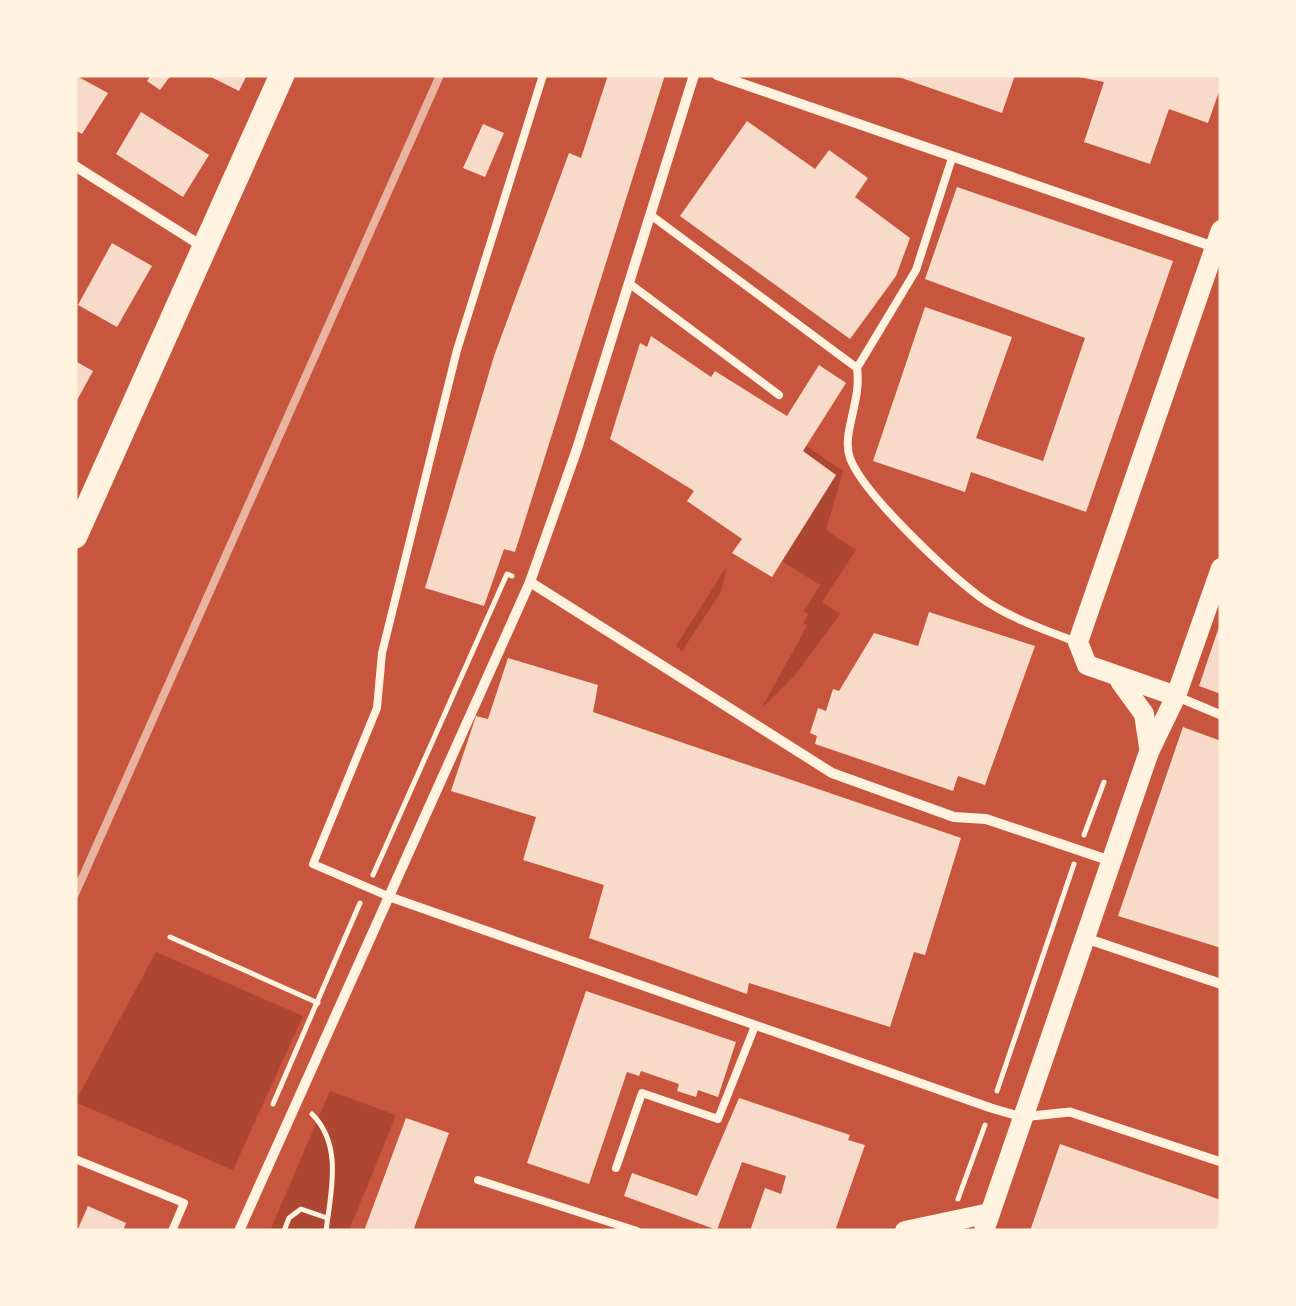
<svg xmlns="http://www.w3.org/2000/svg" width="1296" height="1306" font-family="'IBM Plex Sans',sans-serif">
	<rect width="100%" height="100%" fill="#c8553d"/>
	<g fill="#ae4732">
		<polygon points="806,446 843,471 826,530 856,550 822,602 840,614 796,674 761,709 807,626 803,623 808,614 804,611 820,585 782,561 835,476 803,451"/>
		<polygon points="727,566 721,592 682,651 676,646"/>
		<polygon points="156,952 303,1016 233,1170 75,1102"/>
		<polygon points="330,1091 396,1115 349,1231 270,1231"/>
	</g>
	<g fill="#f7dbc8">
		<polygon points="75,75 108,93 82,134 75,130"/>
		<polygon points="151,75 171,75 160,90 147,81"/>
		<polygon points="207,75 247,75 239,91"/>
		<polygon points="608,75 665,75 515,552 504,549 484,606 425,588 494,356 569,153 581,158"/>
		<polygon points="893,75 1015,75 1002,113"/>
		<polygon points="1069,75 1221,75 1221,86 1208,123 1169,109 1150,164 1084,142 1104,82"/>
		<polygon points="141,112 209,155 183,197 116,154"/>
		<polygon points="747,121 815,169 829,150 868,178 855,197 910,238 896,276 850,339 680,216"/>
		<polygon points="483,124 504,133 485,177 463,168"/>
		<polygon points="957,187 1173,261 1086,512 971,472 965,492 873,461 925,307 1012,337 976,438 1043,461 1085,338 925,279"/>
		<polygon points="112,243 152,266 117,327 78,305"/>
		<polygon points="651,336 711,377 715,371 787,416 819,365 846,383 803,451 836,475 772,577 732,553 742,539 687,501 694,491 610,439 640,343 647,347"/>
		<polygon points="75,361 93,371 75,404"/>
		<polygon points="929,612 1035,646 985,785 958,776 953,791 815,744 817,736 810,733 818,708 826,711 833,689 839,691 874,633 918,646"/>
		<polygon points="1220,624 1221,624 1221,694 1199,686"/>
		<polygon points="508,658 598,685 593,712 961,838 925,955 914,952 890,1027 749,983 747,994 589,938 604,885 523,860 536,817 451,791 476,716 488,719"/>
		<polygon points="1183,727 1221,741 1221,948 1118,916"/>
		<polygon points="586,991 736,1042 718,1097 698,1090 696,1097 677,1091 679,1084 641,1071 639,1076 627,1072 589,1184 527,1163"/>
		<polygon points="739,1098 850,1135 848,1140 865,1145 835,1231 750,1231 765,1188 781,1194 786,1176 742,1162 717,1230 624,1196 632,1173 697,1196"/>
		<polygon points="406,1118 449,1133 413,1231 364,1231"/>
		<polygon points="1060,1144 1221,1200 1221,1231 1030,1231"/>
		<polygon points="88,1206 126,1223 123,1231 77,1231"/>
	</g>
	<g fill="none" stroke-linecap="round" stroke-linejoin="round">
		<g stroke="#fff3e0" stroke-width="5">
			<polyline points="1084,835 1104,782"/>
			<polyline points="373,875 507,574 512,576"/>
			<polyline points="170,937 318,1003"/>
			<polyline points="997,1091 1074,864"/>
			<polyline points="273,1104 360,903"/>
			<path d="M312,1114C343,1145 331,1191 326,1231"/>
			<polyline points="958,1199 985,1125"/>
			<polyline points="284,1231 289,1218 301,1209 327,1218"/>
		</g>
		<g stroke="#fff3e0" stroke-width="8">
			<polyline points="652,216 857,368 916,270 952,158"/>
			<polyline points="630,284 779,395"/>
			<path d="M857,368C862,402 841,433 850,458C863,494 947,572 980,597C1007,617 1045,630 1077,642"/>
			<polyline points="390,897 313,864 377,708 382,653 457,350 543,75"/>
			<polyline points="75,1159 184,1203 172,1231"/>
			<polyline points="616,1168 642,1093 718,1119 755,1026"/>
			<polyline points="478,1180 637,1231"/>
		</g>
		<g stroke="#fff3e0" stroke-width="9">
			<polyline points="1178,697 1221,715"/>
			<polyline points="390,897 991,1108 1022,1117 1070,1112 1221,1162"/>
		</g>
		<g stroke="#fff3e0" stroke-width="10">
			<polyline points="717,75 1217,248"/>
			<polyline points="75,166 205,248"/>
			<polyline points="530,582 832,773 954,817 986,819 1111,861"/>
			<polyline points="1085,938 1221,984"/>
			<polyline points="239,1231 530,582 577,449 694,75"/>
		</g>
		<g stroke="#fff3e0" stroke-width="20">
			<polyline points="1120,681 1144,714 1149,747"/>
			<polyline points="1176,696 1087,665 1078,642 1221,230"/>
			<polyline points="905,1231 990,1213"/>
			<polyline points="984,1231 1149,752 1176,696 1221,568"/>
		</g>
		<polyline stroke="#fff3e0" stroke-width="25" points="75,536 282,75"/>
		<polyline stroke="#e9b49f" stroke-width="8" points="75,894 440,75"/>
	</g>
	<rect width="1296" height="1306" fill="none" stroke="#fff3e0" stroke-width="155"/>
</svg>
